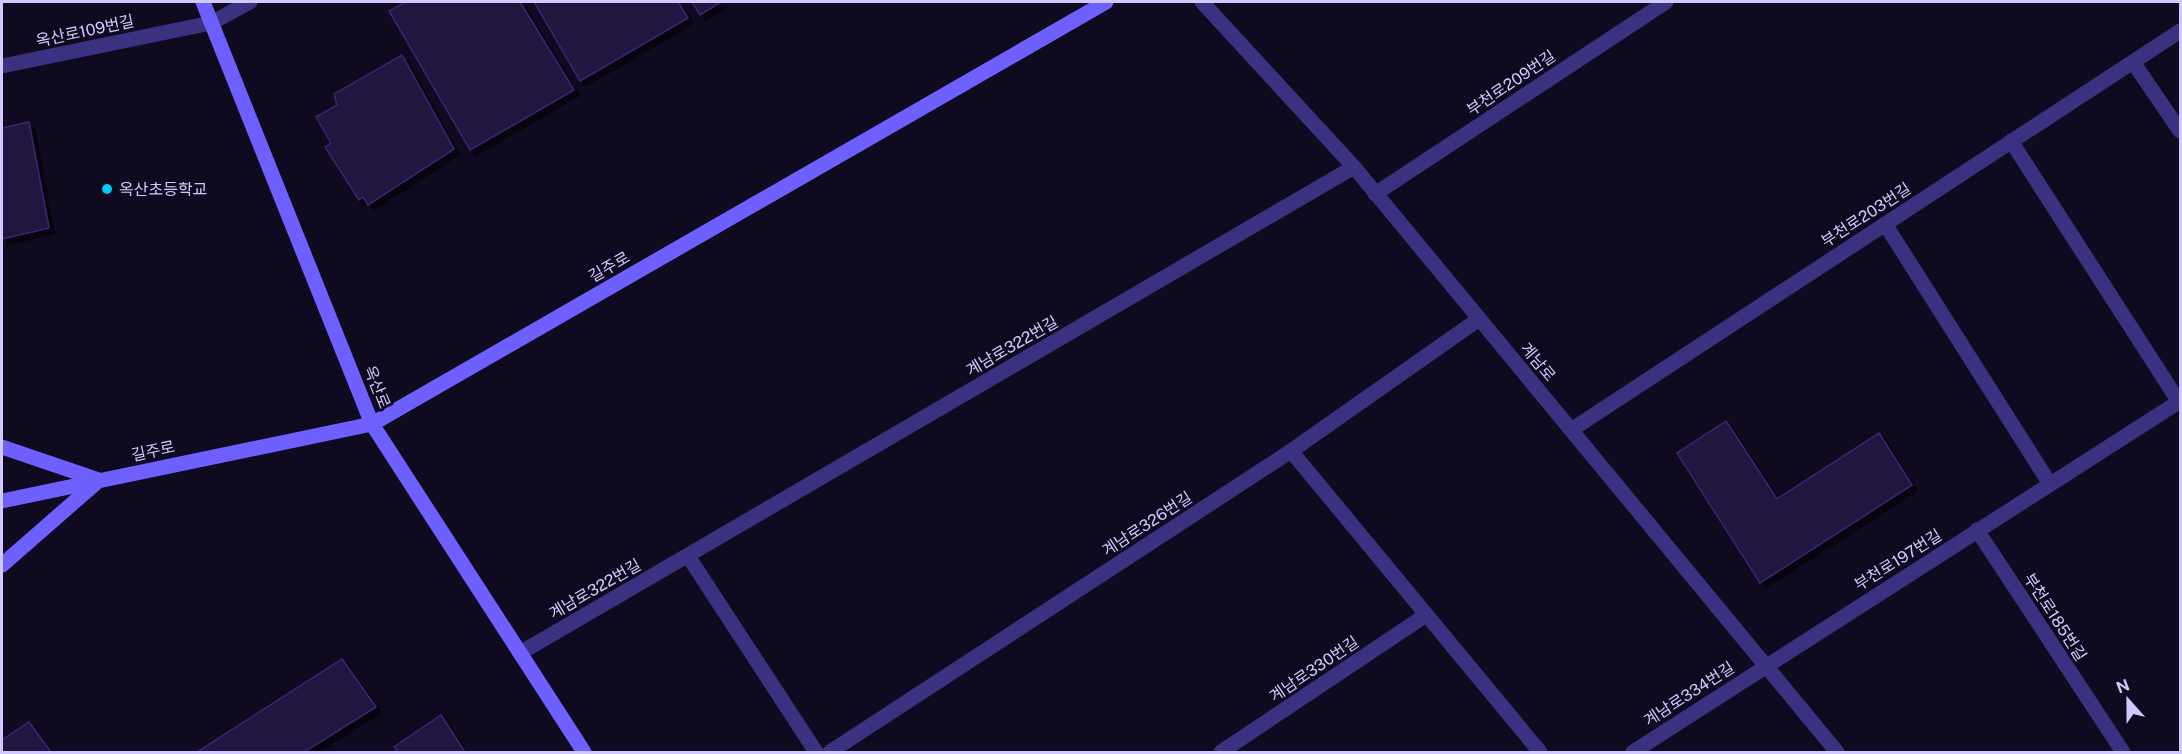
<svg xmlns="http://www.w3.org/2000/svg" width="2182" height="754" font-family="'Public Sans','Noto Sans KR',sans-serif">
	<defs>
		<filter id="shadow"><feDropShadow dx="5.5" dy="5.5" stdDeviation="0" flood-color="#0009"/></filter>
	</defs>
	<rect width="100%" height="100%" fill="#0f0a1f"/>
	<g fill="#211541" stroke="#39266f" stroke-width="1.5" filter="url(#shadow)">
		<polygon points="406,2 520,2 574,90 470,150 389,11"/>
		<polygon points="534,2 678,2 688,18 580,81"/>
		<polygon points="692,2 721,2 700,15"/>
		<polygon points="402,55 454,149 368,205 363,197 359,200 325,147 331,143 316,117 337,105 334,94"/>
		<polygon points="29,122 49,228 2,239 2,128"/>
		<polygon points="1726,421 1777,499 1879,433 1912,485 1760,583 1677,453"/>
		<polygon points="342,659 376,707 304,752 197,752"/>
		<polygon points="441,715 465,752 398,752 394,747"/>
		<polygon points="29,722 51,752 2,752 2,740"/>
	</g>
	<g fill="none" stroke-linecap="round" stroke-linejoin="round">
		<g stroke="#3a3281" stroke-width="15">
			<polyline points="2133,62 2180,131"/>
			<polyline points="2011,141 2179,402"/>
			<polyline points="1885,224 2050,484"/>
			<polyline points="1977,530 2123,752"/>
		</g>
		<g stroke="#3a3281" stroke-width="15">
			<polyline points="1202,2 1354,167 1837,752"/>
			<polyline points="2,66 211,23 250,2"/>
			<polyline points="1375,194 1666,2"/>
			<polyline points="1571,430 2180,31"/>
			<polyline points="1291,451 1540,752"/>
			<polyline points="688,556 816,752"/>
			<polyline points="520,653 1354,167"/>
			<polyline points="830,752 1291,451 1479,319"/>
			<polyline points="1221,752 1426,615"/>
			<polyline points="1633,752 2180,401"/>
		</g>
		<g stroke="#6e5fff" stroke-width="15">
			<polyline points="203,2 372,424 584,752"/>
			<polyline points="2,447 99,480"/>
			<polyline points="2,501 372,424 1106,2"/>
			<polyline points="2,565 97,482"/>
		</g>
	</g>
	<circle fill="#00caf3" stroke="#0f0a1f" stroke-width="2" cx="107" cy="189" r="6"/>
	<g text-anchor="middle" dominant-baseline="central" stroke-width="6" stroke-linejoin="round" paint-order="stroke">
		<g font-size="16" fill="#d2c8ff" stroke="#0f0a1f">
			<text transform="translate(85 31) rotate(-12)">옥산로109번길</text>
			<text transform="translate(1511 83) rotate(-34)">부천로209번길</text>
			<text transform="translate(1866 215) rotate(-33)">부천로203번길</text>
			<text transform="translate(609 267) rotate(-30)">길주로</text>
			<text transform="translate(1012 346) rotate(-30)">계남로322번길</text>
			<text transform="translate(1538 362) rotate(50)">계남로</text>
			<text transform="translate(377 387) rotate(68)">옥산로</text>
			<text transform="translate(153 451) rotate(-12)">길주로</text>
			<text transform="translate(1147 524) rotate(-33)">계남로326번길</text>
			<text transform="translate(1898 560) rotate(-32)">부천로197번길</text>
			<text transform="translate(595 589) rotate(-30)">계남로322번길</text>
			<text transform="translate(2055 617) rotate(57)">부천로185번길</text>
			<text transform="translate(1314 669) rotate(-34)">계남로330번길</text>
			<text transform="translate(1689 694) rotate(-33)">계남로334번길</text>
		</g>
		<g font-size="16" fill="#d2c8ff" stroke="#0f0a1f" text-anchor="start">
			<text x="119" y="189">옥산초등학교</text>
		</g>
	</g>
	<rect width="2182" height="754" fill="none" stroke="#d2c8ff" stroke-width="6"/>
	<g transform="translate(2128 700) rotate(339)" stroke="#0f0a1f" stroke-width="4.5" paint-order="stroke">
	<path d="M0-4.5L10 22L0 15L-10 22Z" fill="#d2c8ff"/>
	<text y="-9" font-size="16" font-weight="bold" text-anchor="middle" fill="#d2c8ff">N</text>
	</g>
</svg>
